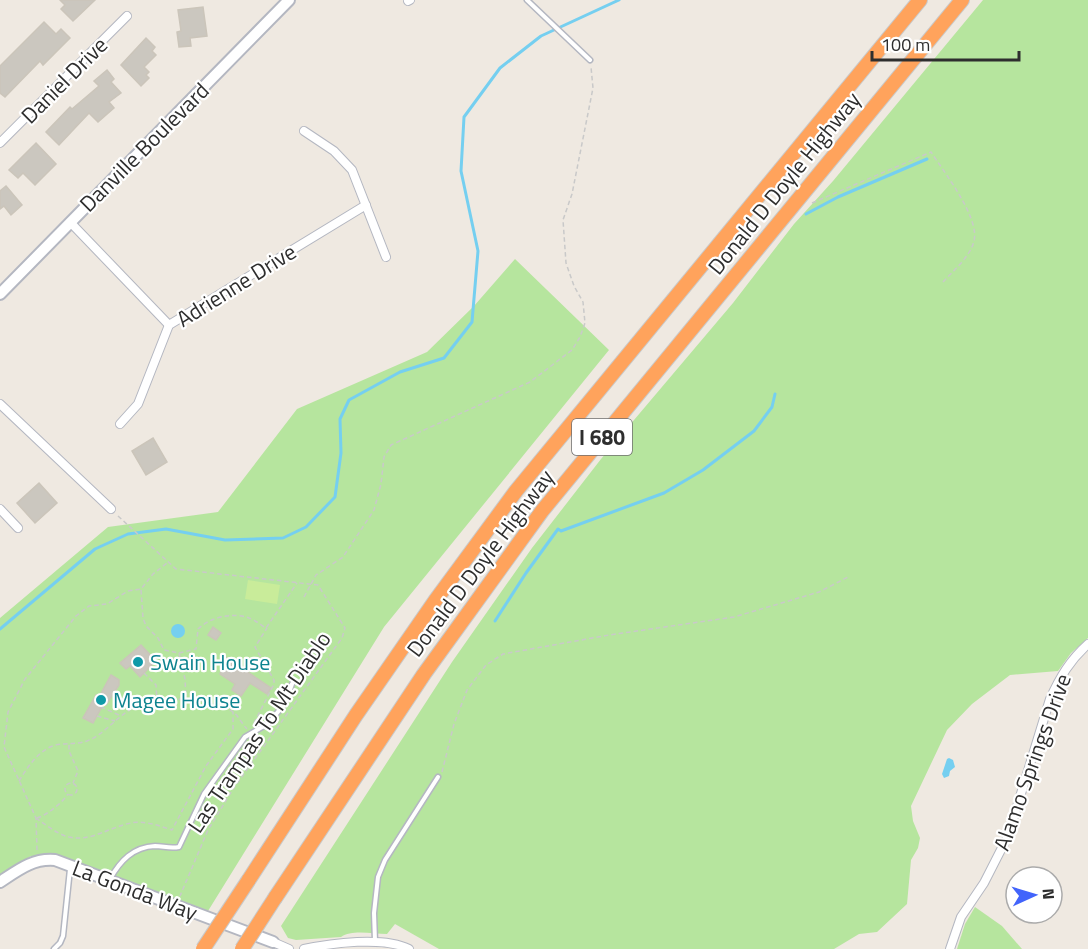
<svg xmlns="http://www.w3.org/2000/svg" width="1088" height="949" font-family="'Titillium Web',sans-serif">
	<rect width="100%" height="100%" fill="#efe9e1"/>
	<g fill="#b6e59e">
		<path d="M983,0H1088V638L1071,653L1058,671L1010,675L972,704L947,730L911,806L913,821L920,838L918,848L911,860L907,904L877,932L859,934L834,949H439L395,924L387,934C373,934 352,929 341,937L296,940L288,938L281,926L452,662L532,548L601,459L733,303L794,224L833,181Z"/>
		<polygon points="515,259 609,350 384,627 208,911 62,857 31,856 0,875 0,618 108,527 218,512 297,409 427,352 474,306"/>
		<polygon points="975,907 1002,926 1022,949 957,949 965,924"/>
	</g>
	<polygon fill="#c9ec9a" points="248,580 280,585 277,604 245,599"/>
	<g fill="#75cff0">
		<circle cx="178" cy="631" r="7"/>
		<polygon points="949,758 953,760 955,767 950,771 949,776 944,778 942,774 947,759"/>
	</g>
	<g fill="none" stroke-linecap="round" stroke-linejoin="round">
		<g stroke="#75cff0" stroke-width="3">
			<polyline points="806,214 838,197 927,159"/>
			<polyline points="495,621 526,573 558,529 561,531 664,493 703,470 754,431 772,407 775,394"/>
			<polyline points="0,629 95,549 128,534 166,529 225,540 283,538 306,527 335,497 341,453 340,419 349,400 400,372 444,358 472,322 478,251 461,171 464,117 500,68 541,36 619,0"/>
		</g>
	</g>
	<g fill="#cbc7bf" stroke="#cbc5ba" stroke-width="1.5">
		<polygon points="60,0 95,0 73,21 61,9 65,5"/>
		<polygon points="203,7 207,36 190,38 191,46 179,47 177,32 181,31 178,10"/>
		<polygon points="44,22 56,34 61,29 70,38 43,65 40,61 5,97 0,93 0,66"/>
		<polygon points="146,38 155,47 152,51 156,55 144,67 149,72 146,75 149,78 141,86 121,65"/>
		<polygon points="107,70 114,79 111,82 121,93 109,102 114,108 98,122 89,113 59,145 46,132 70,107 72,109 99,86 94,81"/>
		<polygon points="36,143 56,164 35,185 23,173 18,178 9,170"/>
		<polygon points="6,186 22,205 11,215 4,206 0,209 0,191"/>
		<polygon points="153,438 167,462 146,475 132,451"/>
		<polygon points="39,483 57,503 35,523 17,503"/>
		<polygon points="213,627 221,633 216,640 208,635"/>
		<polygon points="141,645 156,661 140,677 130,666 126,669 120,663"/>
		<polygon points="227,658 271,688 267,694 250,683 241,696 232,690 235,684 220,674"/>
		<polygon points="111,675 119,680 119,685 106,705 104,703 93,723 83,718 96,695 99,697"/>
	</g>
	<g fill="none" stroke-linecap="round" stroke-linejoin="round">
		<defs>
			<g id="lane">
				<polyline points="527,0 590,60"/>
				<path d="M110,879C120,861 133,847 155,846C163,846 170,849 179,847L204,794L245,737L269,723L285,703L292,684"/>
				<polyline points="375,941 374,913 378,877 385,860 438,777"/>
				<polyline points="54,949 60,943 63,936 70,869"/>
			</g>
			<g id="street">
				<polyline points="408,1 410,0"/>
				<polyline points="304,131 334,151 352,170 386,257"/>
				<polyline points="0,143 127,16"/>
				<polyline points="70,222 169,325"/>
				<polyline points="0,404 111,509"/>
				<polyline points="120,424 138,404 169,325 366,205"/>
				<polyline points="0,509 18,528"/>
				<polyline points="273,942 289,949"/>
				<path d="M304,949C331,943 384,936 409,949"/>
				<path d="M950,949L961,917L984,883L1008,836L1050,699C1060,677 1070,660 1088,644"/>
			</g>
			<g id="secondary">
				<polyline points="0,294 289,0"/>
				<path d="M0,882C18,870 33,858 55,860L273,942"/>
			</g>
			<g id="highway">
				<polyline points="248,881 356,715 435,601 516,491 920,0"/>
				<polyline points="275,898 424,674 542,511 962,0"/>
			</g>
		</defs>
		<use href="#lane" stroke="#b4b7c1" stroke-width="7"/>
		<use href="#street" stroke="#b4b7c1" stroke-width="10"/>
		<use href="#secondary" stroke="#b4b7c1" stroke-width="14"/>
		<use href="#highway" stroke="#c9c9c9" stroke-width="16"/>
		<g stroke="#c9c9c9" stroke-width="1.5" stroke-dasharray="4.5 3" stroke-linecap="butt">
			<path d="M812,203L931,152C944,172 980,218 974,241C970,257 953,271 942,283"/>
			<polyline points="118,516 176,569 318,585 345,628 342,638 233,789 208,830 180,896"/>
			<polyline points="141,590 143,618 146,626 158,638 164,650 179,653 185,679 186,700"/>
			<polyline points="304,597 316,575 343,557 374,510 381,484 384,457 391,445 530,382 572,350 580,337 585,323 583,302 574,286 566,263 563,220 572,194 593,88 591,67"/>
			<path d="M179,653L196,649L198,629C210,617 233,612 249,618C255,620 261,625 266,628L297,583"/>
			<polyline points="144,673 156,685 157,701"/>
			<polyline points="101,707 121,716"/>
			<polyline points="97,716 115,721"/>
			<polyline points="254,723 274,684 274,680 255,647 267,628"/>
			<polyline points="69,745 69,751 78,771 73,783"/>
			<polyline points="442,772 454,724 467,690 486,665 503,654 609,635 734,617 819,592 850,576"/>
			<path d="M19,781C27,768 36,754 50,747C61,742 75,745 87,741C103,735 114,720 128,711C154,695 206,696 232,711C238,715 242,724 247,729"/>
			<circle cx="71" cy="789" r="6"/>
			<path d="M36,818C46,825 57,834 69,837C92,842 109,827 131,823C144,820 160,826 172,830L206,766L233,729V712"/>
			<path d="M37,818C47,815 62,803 68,794"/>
			<polyline points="37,850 36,818 4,747 8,712 25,679 76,616 89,606 107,604 128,591 141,589 153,574 167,563"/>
		</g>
		<use href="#lane" stroke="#fff" stroke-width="4"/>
		<use href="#street" stroke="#fff" stroke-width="8"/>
		<use href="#secondary" stroke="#fff" stroke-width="10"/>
		<use href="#highway" stroke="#ffa35c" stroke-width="14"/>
		<defs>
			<g id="highway-bridge">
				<polyline points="203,949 248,881"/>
				<polyline points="242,949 275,898"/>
			</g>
		</defs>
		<use href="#highway-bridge" stroke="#c9c9c9" stroke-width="16" stroke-linecap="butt"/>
		<use href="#highway-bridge" stroke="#ffa35c" stroke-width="14"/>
	</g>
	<g fill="#0f9aa8" stroke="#fff" stroke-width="2">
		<circle cx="138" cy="662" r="6"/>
		<circle cx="101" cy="700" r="6"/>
	</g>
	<g text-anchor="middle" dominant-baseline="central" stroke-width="4.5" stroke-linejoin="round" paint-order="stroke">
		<rect fill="#fff" stroke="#6d6d6d" stroke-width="1.5" x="572" y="419" width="60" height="36" rx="4.5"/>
		<g font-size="21" font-weight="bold" fill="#2e2e2e">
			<text x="602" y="437">I 680</text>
		</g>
		<g font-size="22" fill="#2e2e2e" stroke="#fff">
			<text transform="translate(64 80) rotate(-45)">Daniel Drive</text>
			<text transform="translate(144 147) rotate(-45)">Danville Boulevard</text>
			<text transform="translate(784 183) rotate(-51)">Donald D Doyle Highway</text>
			<text transform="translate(236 285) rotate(-32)">Adrienne Drive</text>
			<text transform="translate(480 563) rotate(-53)">Donald D Doyle Highway</text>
			<text transform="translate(259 732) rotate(-56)">Las Trampas To Mt Diablo</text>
			<text transform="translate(1032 762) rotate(-70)">Alamo Springs Drive</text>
			<text transform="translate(135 890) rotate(21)">La Gonda Way</text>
		</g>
		<g font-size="22" fill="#0d838f" stroke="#fff" text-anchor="start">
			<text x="150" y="662">Swain House</text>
			<text x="113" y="700">Magee House</text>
		</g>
	</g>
	<g transform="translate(1034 895) rotate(86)"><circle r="28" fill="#ffffff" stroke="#ababab" stroke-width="1.5"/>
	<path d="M0-4.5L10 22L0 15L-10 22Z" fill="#4264fb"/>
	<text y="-9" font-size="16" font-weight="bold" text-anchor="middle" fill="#2e2e2e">N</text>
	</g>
	<path d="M872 51v9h147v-9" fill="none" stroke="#2e2e2e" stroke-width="3"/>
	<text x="881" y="51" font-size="18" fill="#2e2e2e" stroke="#ffffff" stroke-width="4.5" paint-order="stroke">100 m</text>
</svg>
